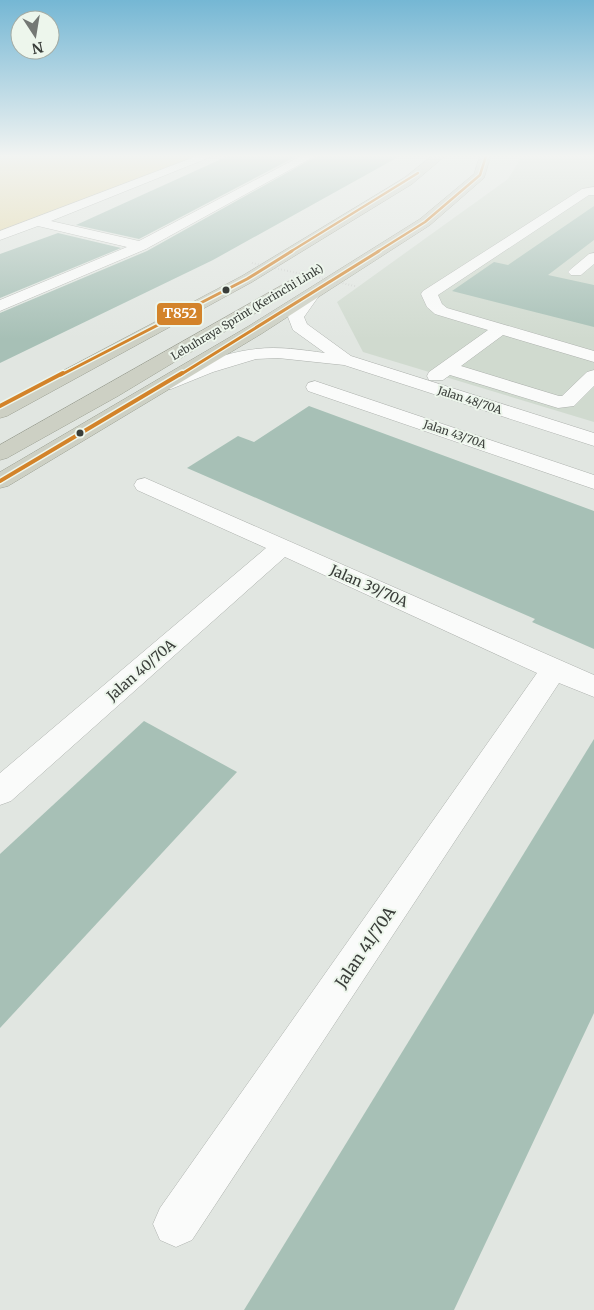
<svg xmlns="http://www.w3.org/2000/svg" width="594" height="1310" font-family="Merriweather,serif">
	<rect width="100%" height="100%" fill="#e1e6e1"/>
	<polygon fill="#d0dacf" points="522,156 594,156 594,422 363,352 337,302 508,179"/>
	<polygon fill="#e3d8a7" points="0,156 204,156 0,232"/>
	<g fill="#a7c0b6">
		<polygon points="228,156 297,156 139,239 76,225"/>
		<polygon points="317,156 400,156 213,260 0,363 0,313 147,251"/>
		<polygon points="594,206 594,240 548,275 594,285 594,327 452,291 494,262 508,265"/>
		<polygon points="58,233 121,248 0,298 0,254"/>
		<polygon points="309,406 594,511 594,649 532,622 535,619 187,468 238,436 254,442"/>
		<polygon points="144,721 237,772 0,1028 0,854"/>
		<polygon points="594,739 594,1013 454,1310 244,1310"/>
	</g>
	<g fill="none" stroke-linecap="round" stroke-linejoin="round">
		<defs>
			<g id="minor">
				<polygon points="197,156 213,156 51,221 139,241 301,156 315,156 146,249 0,311 0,300 127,247 38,226 0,240 0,231"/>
				<polygon points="594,187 594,195 589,195 438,295 442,304 447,308 594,351 594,362 503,335 461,366 559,396 562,396 587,372 594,370 594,386 574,406 558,408 450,375 443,380 429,380 427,376 429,372 488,330 435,314 427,307 421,294 423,291 582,189"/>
				<polygon points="594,253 594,264 581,275 571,275 568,272 571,269 589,254"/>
				<path d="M313,288L321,293L304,317L307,324L351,356L594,433V446L344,365L278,358L256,359L213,372L171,389H157L155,385L157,381C187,369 224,352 256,349C279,346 302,350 325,353L293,330L288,317C293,306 301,291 313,288Z"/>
				<polygon points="315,381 594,475 594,489 308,391 306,387 308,383"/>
				<polygon points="145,478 594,675 594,697 559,683 192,1240 176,1247 160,1240 153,1224 160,1208 537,673 285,557 11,801 0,805 0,773 266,548 137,490 134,485 137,480"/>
			</g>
			<g id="highway">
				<polygon points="432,156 445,156 412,184 252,282 7,416 0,418 0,404 242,276 404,178"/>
				<polygon points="480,156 488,156 490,158 484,178 430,225 261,334 8,486 0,488 0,472 249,326 420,219 474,174"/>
				<polygon points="302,274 307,276 310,279 307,282 118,396 7,458 0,460 0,445"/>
			</g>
		</defs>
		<use href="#minor" stroke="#adb1ad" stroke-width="1"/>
		<use href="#highway" stroke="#9ca093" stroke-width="1"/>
		<g stroke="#c4c6c4" stroke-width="1" stroke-dasharray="0.5 2" stroke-linecap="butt">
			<polyline points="71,157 74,156"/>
			<polyline points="101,163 115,156"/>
		</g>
		<use href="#minor" fill="#fafbfa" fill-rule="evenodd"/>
		<use href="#highway" fill="#cdd0c4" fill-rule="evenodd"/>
		<polyline stroke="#c4c6c4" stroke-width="2" stroke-dasharray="0.5 2.5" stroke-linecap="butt" points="252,263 355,286"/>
		<defs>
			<g id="bus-1-far2">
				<polyline points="290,252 418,173"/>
				<polyline points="377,252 425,222 480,175 486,156"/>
			</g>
			<g id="bus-1-far1">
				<polyline points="61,375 247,279 292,251"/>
				<polyline points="180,375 379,251"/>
			</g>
			<g id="bus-1">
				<polyline points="0,406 63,373"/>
				<polyline points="0,481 182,373"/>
			</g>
		</defs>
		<use href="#bus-1-far2" stroke="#edf6ec" stroke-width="4.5"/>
		<use href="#bus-1-far1" stroke="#edf6ec" stroke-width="5.5"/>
		<use href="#bus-1" stroke="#edf6ec" stroke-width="7"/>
		<use href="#bus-1-far2" stroke="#d3832a" stroke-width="2.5"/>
		<use href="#bus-1-far1" stroke="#d3832a" stroke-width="3"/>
		<use href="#bus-1" stroke="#d3832a" stroke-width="4"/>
	</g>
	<linearGradient id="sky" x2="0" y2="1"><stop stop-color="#75b7d4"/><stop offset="0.46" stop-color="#f2f4f2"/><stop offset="1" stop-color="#f2f4f2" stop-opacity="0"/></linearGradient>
	<rect width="594" height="339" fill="url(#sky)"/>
	<g fill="#393d39" stroke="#edf6ec" stroke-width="2">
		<circle cx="226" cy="290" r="4.5"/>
		<circle cx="80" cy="433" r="4.5"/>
	</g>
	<g text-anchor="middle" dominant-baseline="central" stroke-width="4" stroke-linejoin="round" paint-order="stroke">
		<g font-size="11" fill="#393d39" stroke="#edf6ec">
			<text transform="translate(247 312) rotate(-31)">Lebuhraya Sprint (Kerinchi Link)</text>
			<text transform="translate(470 400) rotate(18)">Jalan 48/70A</text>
			<text transform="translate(455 434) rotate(19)">Jalan 43/70A</text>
		</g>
		<g font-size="14" fill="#393d39" stroke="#edf6ec">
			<text transform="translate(369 586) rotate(24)">Jalan 39/70A</text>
			<text transform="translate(141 670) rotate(-41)">Jalan 40/70A</text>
		</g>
		<g font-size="16" fill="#393d39" stroke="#edf6ec">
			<text transform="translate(365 947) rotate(-56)">Jalan 41/70A</text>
		</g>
	</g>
	<rect stroke="#edf6ec" stroke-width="2" x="156" y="302" width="47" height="24" rx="5" fill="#d3832a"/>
	<g font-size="14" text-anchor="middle" font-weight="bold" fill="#fff">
		<text x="180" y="318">T852</text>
	</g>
	<g transform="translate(35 35) rotate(168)"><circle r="24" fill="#edf6ec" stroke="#a5aca4"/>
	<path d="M0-4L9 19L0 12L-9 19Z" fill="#747874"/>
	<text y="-8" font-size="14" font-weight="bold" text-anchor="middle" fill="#393d39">N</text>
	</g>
</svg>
